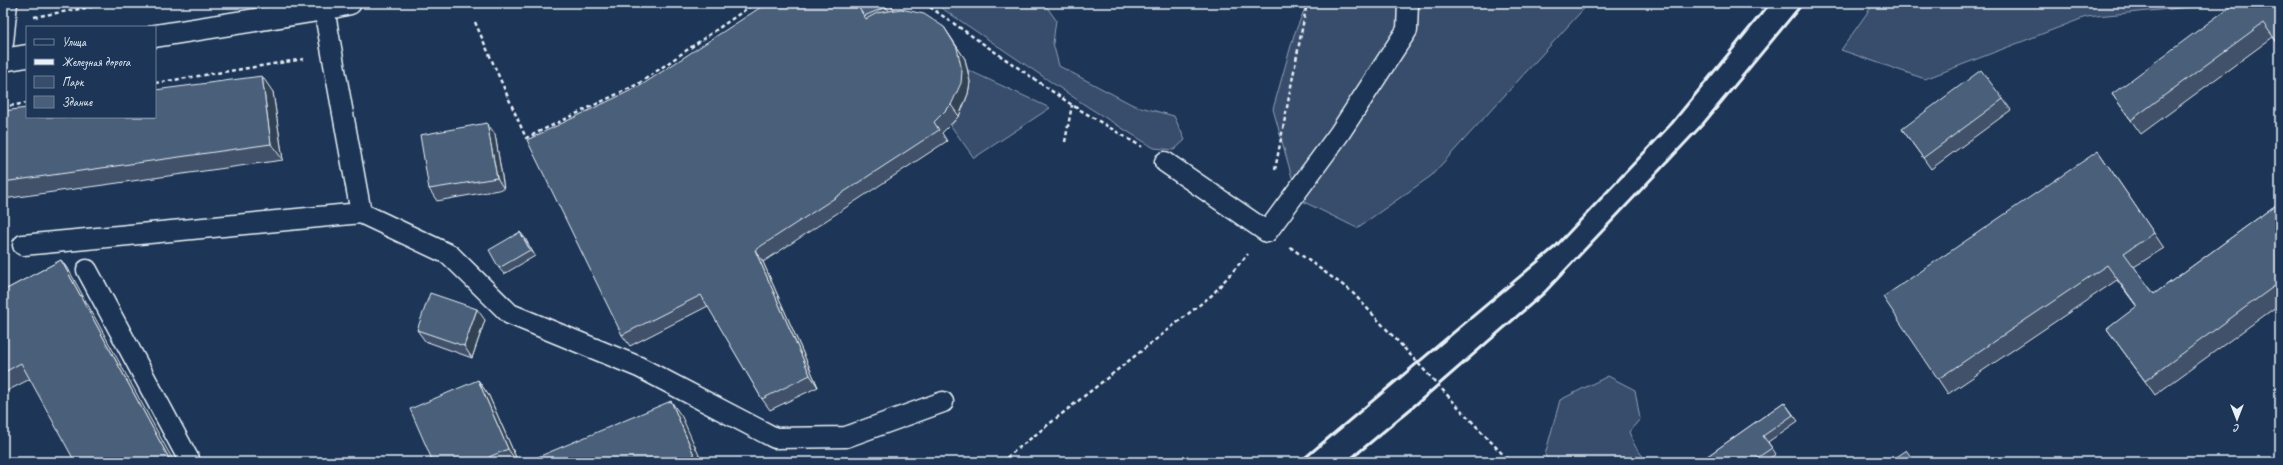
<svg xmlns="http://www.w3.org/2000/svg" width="2283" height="465" font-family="Caveat,sans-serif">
	<rect width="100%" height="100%" fill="#1d3557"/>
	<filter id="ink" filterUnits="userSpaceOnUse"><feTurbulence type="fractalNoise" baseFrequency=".025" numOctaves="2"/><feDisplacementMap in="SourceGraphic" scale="8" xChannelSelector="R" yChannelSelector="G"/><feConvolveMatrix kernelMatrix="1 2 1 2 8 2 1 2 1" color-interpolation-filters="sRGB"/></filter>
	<g filter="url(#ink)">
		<g fill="#374d6c" stroke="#909fb2">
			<polygon points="934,3 1044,3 1056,20 1053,43 1059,66 1133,105 1174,116 1185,140 1174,150 1154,148 1088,107"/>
			<polygon points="1307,3 1589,3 1431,176 1357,228 1298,199 1273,109 1294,35"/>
			<polygon points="1874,3 2233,3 2086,17 1925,79 1841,50"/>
			<path d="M968,70L1050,108L974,158L951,126C965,109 971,92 968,70Z"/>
			<polygon points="1608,376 1635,390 1640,419 1629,432 1635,446 1647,462 1550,462 1545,455 1560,400"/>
		</g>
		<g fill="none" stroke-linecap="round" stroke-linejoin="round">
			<defs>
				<g id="service">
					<polyline points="3,43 7,3"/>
					<polyline points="1165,162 1267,232 1339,134 1407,30 1408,3"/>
					<polyline points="361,213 450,255 510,314 639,367 775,438 846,437 943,402"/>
					<polyline points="23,245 361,213 324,9"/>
					<polyline points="87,270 190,462"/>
				</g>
				<g id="tertiary">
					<polyline points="155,36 324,9 350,3"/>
					<polyline points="3,60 27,56"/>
				</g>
			</defs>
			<use href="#service" stroke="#e8f1f8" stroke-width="23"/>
			<use href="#tertiary" stroke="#e8f1f8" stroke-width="25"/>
			<g stroke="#e8f1f8" stroke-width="2.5" stroke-dasharray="4 3" stroke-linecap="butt">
				<polyline points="924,3 1072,105 1142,147"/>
				<polyline points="34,17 113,3"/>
				<polyline points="475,22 526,138 638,84 755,3"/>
				<polyline points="155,83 304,59"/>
				<polyline points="3,107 27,103"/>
				<polyline points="1065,142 1072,105"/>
				<polyline points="1275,170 1307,3"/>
				<polyline points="1290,247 1351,291 1404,348"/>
				<polyline points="1461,410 1510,462"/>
				<polyline points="1001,462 1212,295 1248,254"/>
			</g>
			<use href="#service" stroke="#1d3557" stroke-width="20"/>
			<use href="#tertiary" stroke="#1d3557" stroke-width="22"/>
			<g stroke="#e8f1f8" stroke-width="3">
				<polyline points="1300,462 1556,246 1672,123 1770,3"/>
				<polyline points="1347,462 1413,407 1544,293 1703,124 1803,3"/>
			</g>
			<polyline stroke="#e8f1f8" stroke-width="2.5" stroke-dasharray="4 3" stroke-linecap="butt" points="1404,348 1461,410"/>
		</g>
		<g fill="#3f5169" stroke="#e8f1f8">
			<polygon points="886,3 889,3 894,10 944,27 965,59 970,82 968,94 959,116 942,133 947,141 763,262 818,387 770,410 762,399 708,306 630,346 622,335 640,86"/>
			<polygon points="1255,3 1299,3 1299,4"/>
			<polygon points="2280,3 2280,47 2273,37 2141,134 2112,94"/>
			<polygon points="273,92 283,160 3,199 3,111"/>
			<polygon points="2003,99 2011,110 1931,169 1902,129"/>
			<polygon points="495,134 504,189 437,201 429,189"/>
			<polygon points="2098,151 2164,248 2134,267 2154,294 2280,202 2280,304 2155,395 2107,329 2137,307 2117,280 1948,394 1938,379"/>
			<polygon points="520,232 535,256 504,274 499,268"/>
			<polygon points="61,260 71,274 30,379 3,393 3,291"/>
			<polygon points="485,320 472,358 425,341 417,330"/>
			<polygon points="478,380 489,396 518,462 433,462"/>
			<polygon points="1784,402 1798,421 1768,442 1776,454 1764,462 1699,462"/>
		</g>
		<g fill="#334255" stroke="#e8f1f8">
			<polygon points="886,3 889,3 895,11 897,21 886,7"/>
			<polygon points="944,27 965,59 970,82 968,94 959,116 951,105"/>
			<polygon points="262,76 273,92 283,160 271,144"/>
			<polygon points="487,123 495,134 504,189 497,178"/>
			<polygon points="520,232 525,238 535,256 530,250"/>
			<polygon points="755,250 763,262 818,387 810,375"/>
			<polygon points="61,260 71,274 174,462 171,462"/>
			<polygon points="477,309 485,320 472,358 464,346"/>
			<polygon points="478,380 489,396 518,462 517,462 508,449"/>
			<polygon points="671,401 682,417 702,462 697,462"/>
		</g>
		<g fill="#495e7a" stroke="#e8f1f8">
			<polygon points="767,3 856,3 866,19 877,13 901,9 924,14 944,27 957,48 962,71 961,83 951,105 934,122 939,130 755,250 810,375 762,399 701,295 622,335 527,140 640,86"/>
			<polygon points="856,3 886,3 886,7 864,16"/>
			<polygon points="2235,3 2280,3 2280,46 2263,23 2131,120 2112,94"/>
			<polygon points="1981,70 2003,99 1923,158 1902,129"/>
			<polygon points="262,76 271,144 3,182 3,111 27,108 27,117 155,117 155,90"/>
			<polygon points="487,123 497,178 429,189 420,135"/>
			<polygon points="2098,151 2154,233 2124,253 2154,294 2280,202 2280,282 2145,381 2107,329 2137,306 2107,265 1938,379 1883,297"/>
			<polygon points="520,232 530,250 499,268 489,250"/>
			<polygon points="61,260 171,462 75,462 21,363 3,373 3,291"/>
			<polygon points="430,293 477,309 464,346 417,330"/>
			<polygon points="478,380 508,449 489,457 492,462 433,462 410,409"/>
			<polygon points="671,401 697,462 526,462"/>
			<polygon points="1784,402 1793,415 1763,436 1772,448 1751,462 1699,462"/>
			<polygon points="1906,450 1915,462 1888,462"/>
		</g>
	</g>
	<rect width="2283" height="465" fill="none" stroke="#1d3557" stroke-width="16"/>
	<rect x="8" y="8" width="2267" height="449" fill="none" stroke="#e8f1f8" stroke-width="1.5" filter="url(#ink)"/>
	<rect x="26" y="26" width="130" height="92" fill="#1d3557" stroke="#6e8097"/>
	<rect x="34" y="39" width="20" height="6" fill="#1d3557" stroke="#6e8097"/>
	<text x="62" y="46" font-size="12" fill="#e8f1f8">Улица</text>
	<rect x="34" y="59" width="20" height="6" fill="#e8f1f8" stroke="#6e8097"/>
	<text x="62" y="66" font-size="12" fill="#e8f1f8">Железная дорога</text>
	<rect x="34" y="76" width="20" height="12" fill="#374d6c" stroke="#6e8097"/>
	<text x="62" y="86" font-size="12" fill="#e8f1f8">Парк</text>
	<rect x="34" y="96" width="20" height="12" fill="#495e7a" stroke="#6e8097"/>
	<text x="62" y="106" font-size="12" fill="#e8f1f8">Здание</text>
	<g transform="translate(2237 419) rotate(180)" stroke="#1d3557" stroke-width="3" paint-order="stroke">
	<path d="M0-3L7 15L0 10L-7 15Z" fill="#e8f1f8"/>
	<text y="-6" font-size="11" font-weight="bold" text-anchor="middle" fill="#e8f1f8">С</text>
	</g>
</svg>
